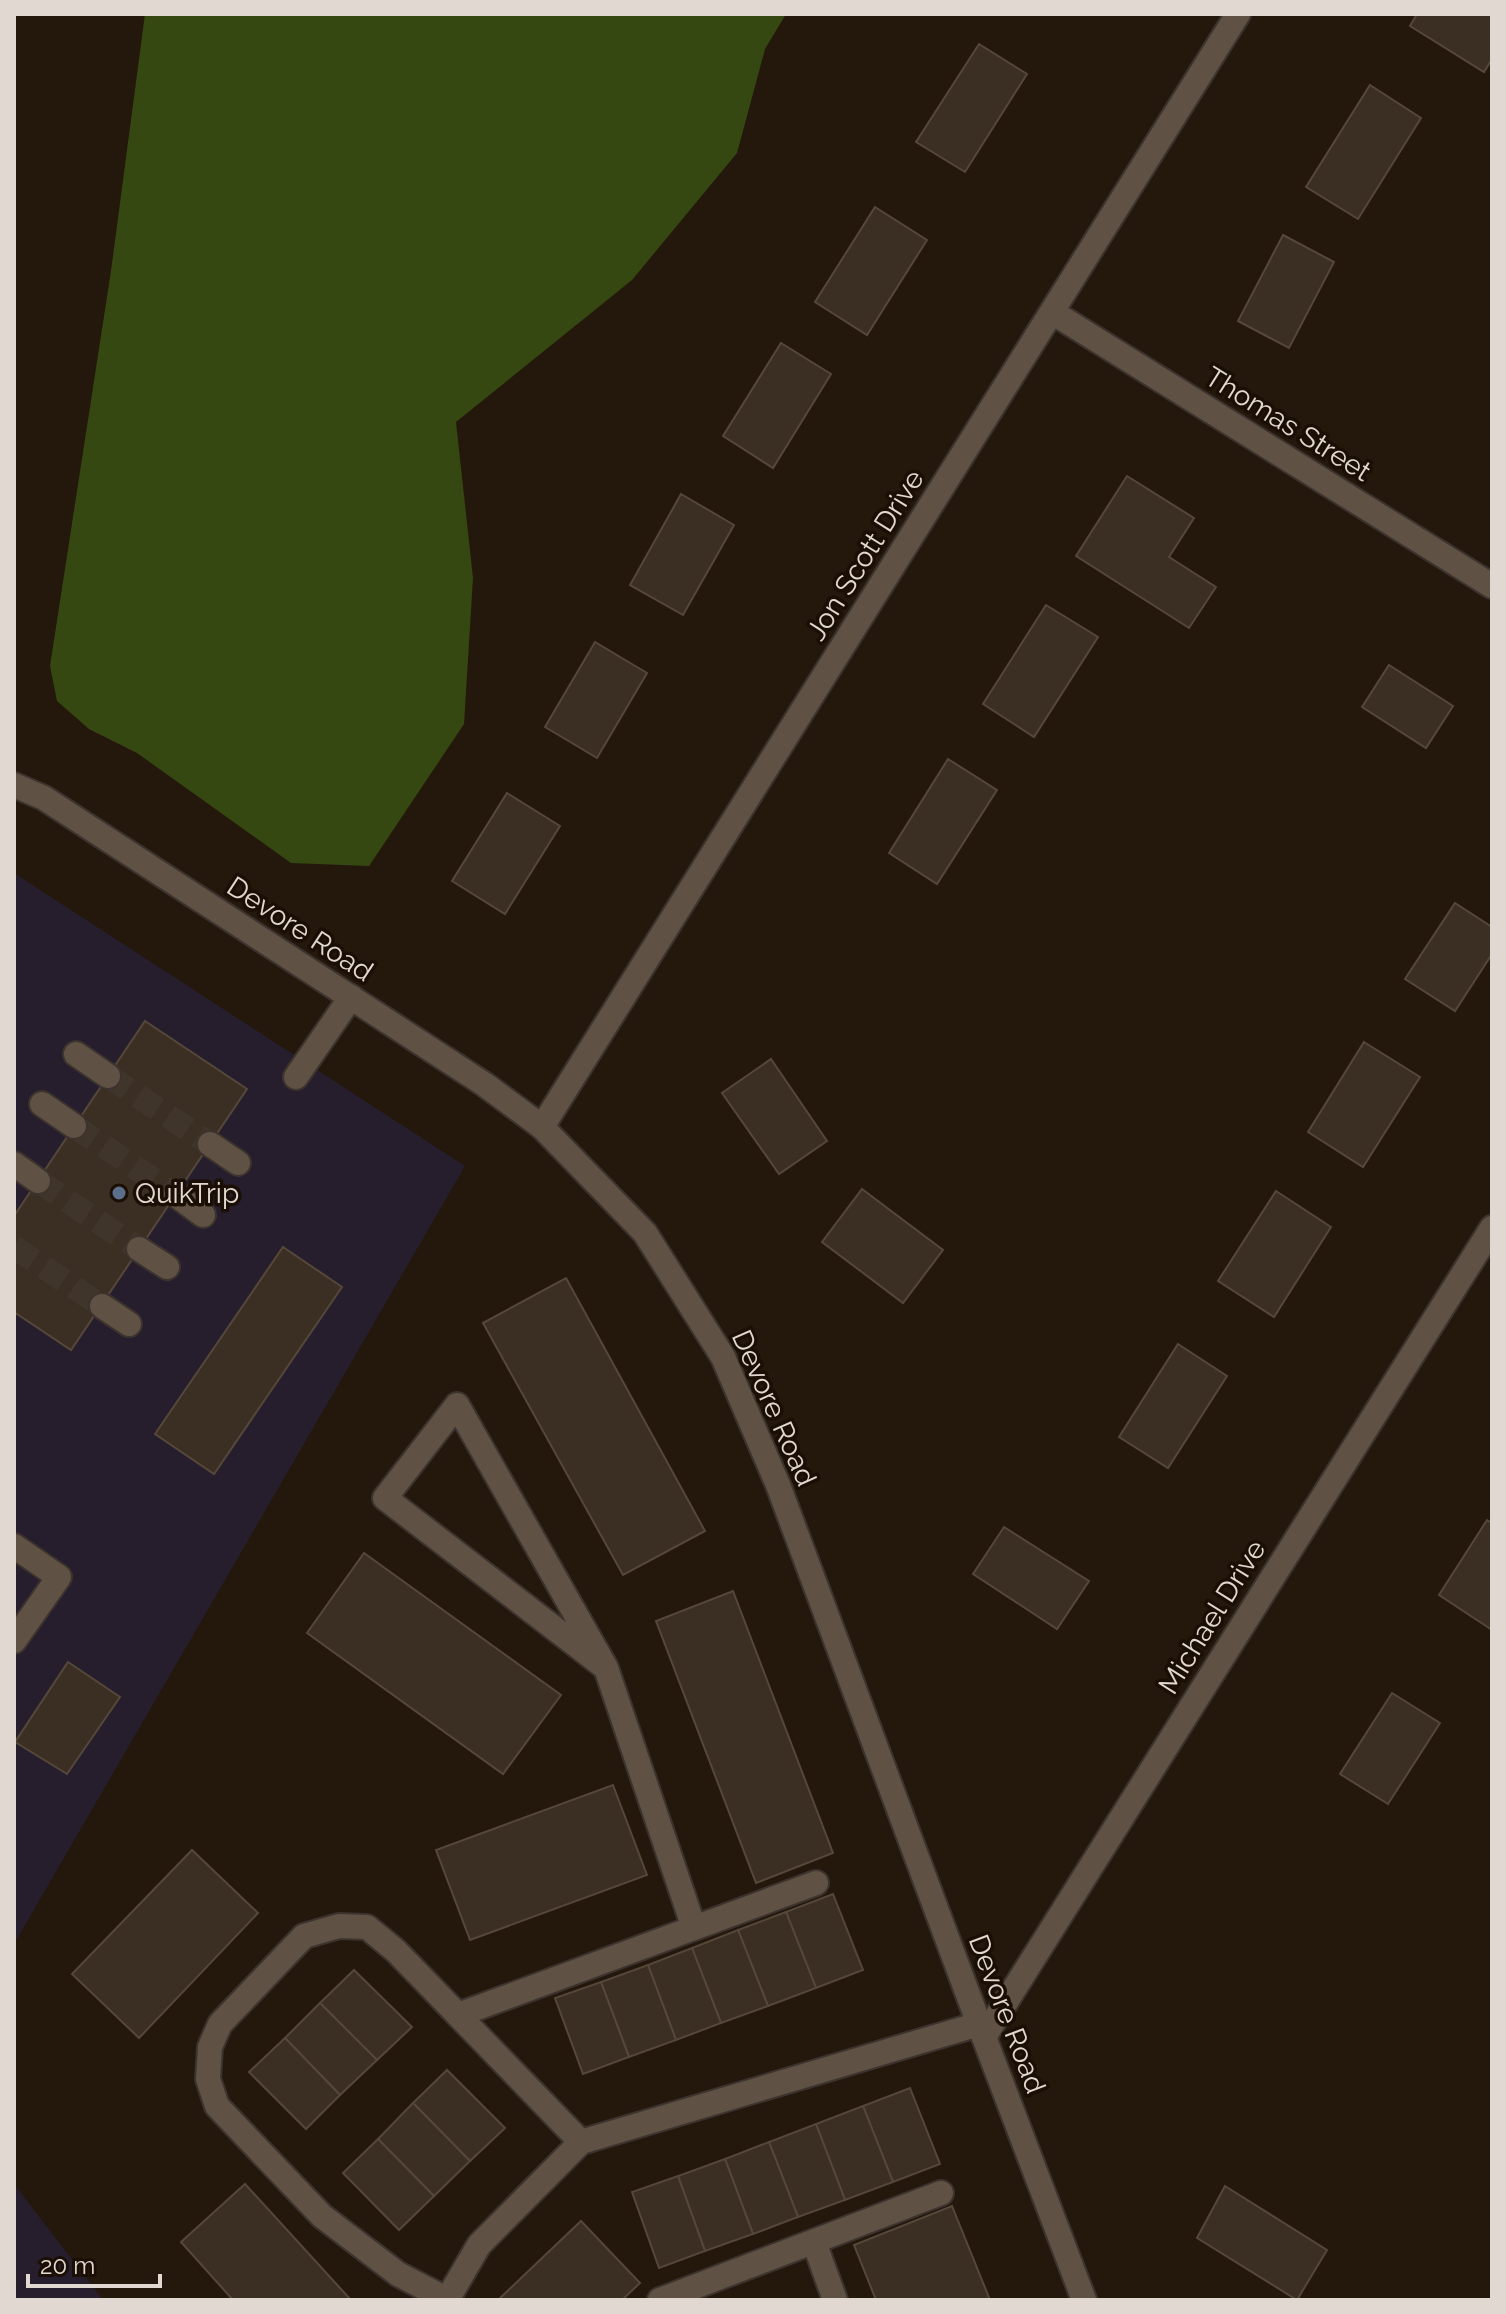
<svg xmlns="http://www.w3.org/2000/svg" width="1506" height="2314" font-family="Raleway,sans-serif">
	<rect width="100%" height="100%" fill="#24180c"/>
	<g fill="#261e2d">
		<polygon points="14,873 465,1166 14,1944"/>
		<polygon points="14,2184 103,2300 14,2300"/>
	</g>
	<polygon fill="#364811" points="145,14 786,14 765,49 737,153 632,280 456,422 473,578 464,724 369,866 291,863 137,753 89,729 57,701 50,666 111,271"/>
	<g fill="#3b2e22" stroke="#55483a" stroke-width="2">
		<polygon points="1417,14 1492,14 1492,59 1484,72 1410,26"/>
		<polygon points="979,44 1027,74 965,172 916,142"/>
		<polygon points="1370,85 1421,118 1358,219 1306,187"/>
		<polygon points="875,207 927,240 867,335 815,302"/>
		<polygon points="1283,235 1334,262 1289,348 1238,321"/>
		<polygon points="781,343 831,374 773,468 723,436"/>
		<polygon points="1127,476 1194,518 1169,557 1216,587 1189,628 1076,556"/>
		<polygon points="681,494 734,525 683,615 630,585"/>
		<polygon points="1046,605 1098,637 1034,737 983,704"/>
		<polygon points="595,642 647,673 597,758 545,727"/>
		<polygon points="1389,665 1453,706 1426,748 1362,707"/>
		<polygon points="948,759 997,790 937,884 889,853"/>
		<polygon points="507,793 560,826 505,914 452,881"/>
		<polygon points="1455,903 1492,927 1492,954 1455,1011 1405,979"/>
		<polygon points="145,1021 247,1089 71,1350 14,1312 14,1216"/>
		<polygon points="1364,1042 1420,1077 1363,1167 1308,1132"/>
		<polygon points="771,1059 827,1141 779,1174 722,1093"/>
		<polygon points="862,1189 943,1250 903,1303 822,1242"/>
		<polygon points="1276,1191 1331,1227 1274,1317 1218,1281"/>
		<polygon points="283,1247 342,1287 214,1474 155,1434"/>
		<polygon points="566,1278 705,1531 623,1575 483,1323"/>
		<polygon points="1178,1344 1227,1376 1168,1468 1119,1437"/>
		<polygon points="1487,1520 1492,1523 1492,1630 1439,1595"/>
		<polygon points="1004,1527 1089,1581 1057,1629 973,1574"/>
		<polygon points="364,1553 561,1695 503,1774 307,1633"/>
		<polygon points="733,1591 833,1853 756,1883 656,1621"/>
		<polygon points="68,1662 120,1697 67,1774 15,1742"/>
		<polygon points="1392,1693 1440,1723 1388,1804 1340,1774"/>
		<polygon points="613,1785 647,1875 470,1940 436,1850"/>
		<polygon points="192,1850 258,1913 139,2038 72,1974"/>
		<polygon points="833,1894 863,1970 816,1988 786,1912"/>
		<polygon points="786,1912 816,1988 768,2006 738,1930"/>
		<polygon points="738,1930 768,2006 721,2023 692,1948"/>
		<polygon points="692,1948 721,2023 676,2040 648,1965"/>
		<polygon points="648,1965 676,2040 629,2057 601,1982"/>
		<polygon points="354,1970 412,2027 377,2060 320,2003"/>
		<polygon points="601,1982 629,2057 583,2074 555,1998"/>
		<polygon points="320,2003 377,2060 340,2095 285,2038"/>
		<polygon points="285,2038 340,2095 306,2129 249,2072"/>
		<polygon points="447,2070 505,2128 470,2161 413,2103"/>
		<polygon points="910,2088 940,2164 893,2182 863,2106"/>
		<polygon points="413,2103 470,2161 434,2196 378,2139"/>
		<polygon points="863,2106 893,2182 845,2200 816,2124"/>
		<polygon points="816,2124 845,2200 798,2217 769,2142"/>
		<polygon points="378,2139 434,2196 399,2230 343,2173"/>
		<polygon points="769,2142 798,2217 753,2234 725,2159"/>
		<polygon points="725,2159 753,2234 705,2251 678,2176"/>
		<polygon points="678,2176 705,2251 659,2268 632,2192"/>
		<polygon points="245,2184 351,2300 233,2300 181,2242"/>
		<polygon points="1225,2186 1327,2250 1297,2300 1197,2238"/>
		<polygon points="952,2206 990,2300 876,2300 854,2245"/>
		<polygon points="581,2221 640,2283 622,2300 498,2300"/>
	</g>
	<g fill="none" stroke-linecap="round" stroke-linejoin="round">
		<g stroke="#40352a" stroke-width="24" stroke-dasharray="24 12" stroke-linecap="butt">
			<polyline points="108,1076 210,1144"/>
			<polyline points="74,1126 176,1195"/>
			<polyline points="38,1181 139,1249"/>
			<polyline points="14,1247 102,1306"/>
		</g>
		<defs>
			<g id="minor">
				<polyline points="1052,312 1492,586"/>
				<polyline points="14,785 44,798 484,1084 542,1127 645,1233 723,1357 778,1485 979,2024 1084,2300"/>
				<polyline points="76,1054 108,1076"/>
				<polyline points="296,1077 351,997"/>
				<polyline points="42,1104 74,1126"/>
				<polyline points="542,1127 1238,14"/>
				<polyline points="210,1144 238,1163"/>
				<polyline points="14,1164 38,1181"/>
				<polyline points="176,1195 203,1215"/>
				<polyline points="139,1249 167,1267"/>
				<polyline points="102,1306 129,1324"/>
				<polyline points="14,1546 59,1577 14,1641"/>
				<polyline points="606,1668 457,1405 385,1498 606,1668 694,1928"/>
				<polyline points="458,2015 816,1883"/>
				<polyline points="984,2037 1492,1228"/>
				<polyline points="814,2242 835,2300"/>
				<polyline points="446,2299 398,2274 322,2216 217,2106 208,2079 210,2047 220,2024 304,1936 339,1926 367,1927 396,1951 581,2142"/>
				<polyline points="447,2300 479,2245 581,2142 979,2024"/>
				<polyline points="660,2300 941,2193"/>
			</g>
		</defs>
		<use href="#minor" stroke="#3c332e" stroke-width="28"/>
		<use href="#minor" stroke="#5f5143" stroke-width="24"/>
	</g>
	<circle fill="#5c6f8a" stroke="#1b0f05" stroke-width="3" cx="119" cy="1193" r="8"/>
	<g text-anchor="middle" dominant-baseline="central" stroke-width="7" stroke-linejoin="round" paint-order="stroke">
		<g font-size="28" fill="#e1d9d1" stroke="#1b0f05">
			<text transform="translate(1288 424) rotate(32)">Thomas Street</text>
			<text transform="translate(865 555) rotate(-58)">Jon Scott Drive</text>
			<text transform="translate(300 929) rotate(33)">Devore Road</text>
			<text transform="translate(774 1408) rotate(66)">Devore Road</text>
			<text transform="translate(1212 1617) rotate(-58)">Michael Drive</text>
			<text transform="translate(1007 2014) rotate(69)">Devore Road</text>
		</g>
		<g font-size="28" fill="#e1d9d1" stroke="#1b0f05" text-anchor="start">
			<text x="135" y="1193">QuikTrip</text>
		</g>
	</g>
	<rect width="1506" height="2314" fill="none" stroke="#e1d9d1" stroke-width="32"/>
	<path d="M28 2274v12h132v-12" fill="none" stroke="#e1d9d1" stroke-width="4"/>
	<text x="40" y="2274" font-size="24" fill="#e1d9d1" stroke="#1b0f05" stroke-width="6" paint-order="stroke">20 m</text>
</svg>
